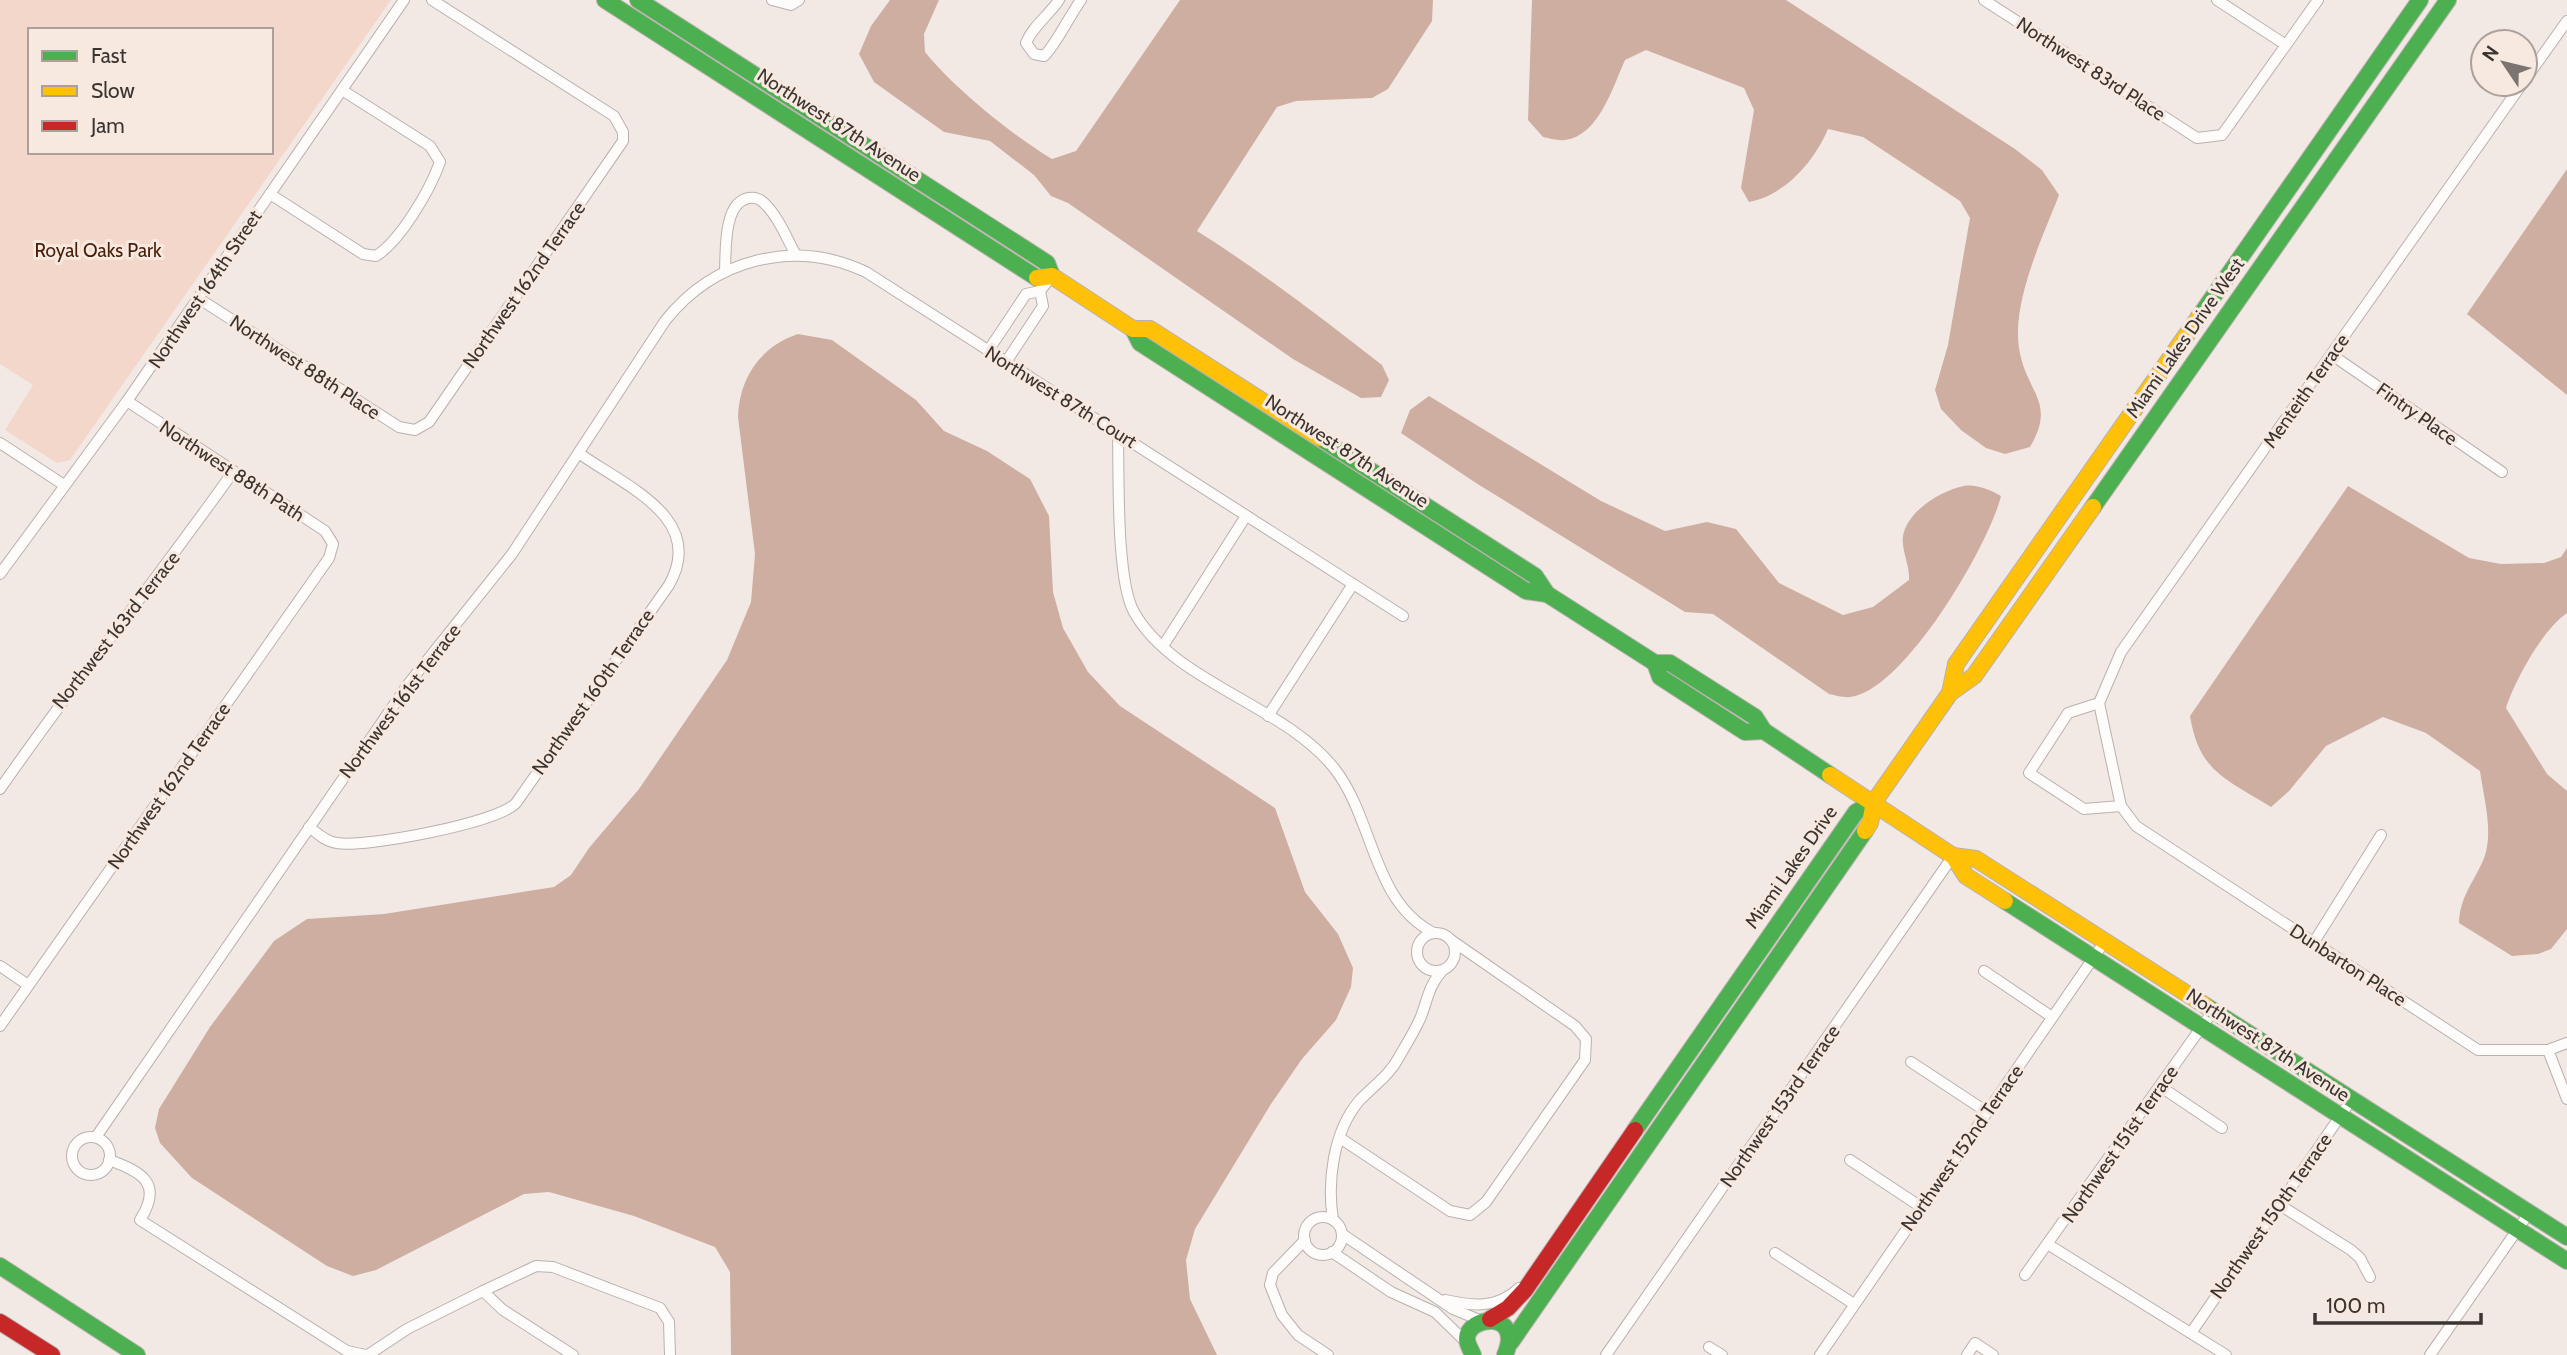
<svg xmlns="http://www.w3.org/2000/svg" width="2567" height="1355" font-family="Cabin,sans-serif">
	<rect width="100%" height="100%" fill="#f2e9e5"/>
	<path fill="#f3d7cb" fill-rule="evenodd" d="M0,0H391L70,460L57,463L5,430L33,385L0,364ZM30,30H271V152H30Z"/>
	<g fill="#ceaea0">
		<path d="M890,0H939L924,34L925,52C955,89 1011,134 1052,159L1076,151L1180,0H1433L1432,21L1388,89L1372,98L1296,101L1277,107L1197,231C1262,272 1322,318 1382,365L1389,380L1381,397L1361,398L1293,359L1068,203L1051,196L1034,175L990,141L944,132L874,82L859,54L871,26Z"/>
		<path d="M1532,0H1786L2015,149L2042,170L2059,195C2042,239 2012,301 2019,348C2026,393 2057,402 2030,447L2005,454L1986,448L1961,430L1941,409L1935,390L1948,345L1970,218L1960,201L1863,137L1828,129C1814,162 1784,196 1749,202L1741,188L1754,110L1744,88L1646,50L1625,60C1613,86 1599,136 1565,140C1558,141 1549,138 1543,137L1528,120Z"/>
		<polygon points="2567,169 2567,395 2467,314"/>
		<path d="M798,334L832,340L916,400L944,431L987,451L1030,479L1049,516L1053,592L1063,628L1088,672L1120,706L1275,808L1305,892L1338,934L1353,968L1351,987L1336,1020L1302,1059L1271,1104L1195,1229L1186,1260L1190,1299L1217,1355H731L730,1272L715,1247L634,1216L549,1192L524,1194L376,1270L353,1276L327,1266L192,1178L160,1143L155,1128L159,1109L210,1027L274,941L307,919L384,914L554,887L571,875L589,848L639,789L727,660L751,602L755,554L738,417C739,378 761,346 798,334Z"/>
		<path d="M1429,396L1601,501L1665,531L1707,522L1736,529L1779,583L1843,615L1873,607L1909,580C1910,565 1901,550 1903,536C1907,511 1942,490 1964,486C1977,484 1990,490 2001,496C1989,545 1904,691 1850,697C1844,698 1835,695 1829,694L1713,614L1685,612L1476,483L1401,433L1410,410Z"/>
		<path d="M2348,486L2469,558L2501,564L2544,563L2561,557L2567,548V613C2543,629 2515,680 2506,708L2547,774L2567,791V929L2551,949L2538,954L2512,956L2459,923C2460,898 2472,884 2482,863C2495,836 2484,800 2480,771L2426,733L2383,717L2326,746L2289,791L2271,807C2226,779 2199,772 2190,716Z"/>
	</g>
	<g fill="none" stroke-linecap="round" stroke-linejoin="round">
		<defs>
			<g id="street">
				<polyline points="772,0 791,5 799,0"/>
				<path d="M1059,0C1049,15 1032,27 1026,43L1034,54L1044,56C1055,46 1070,15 1081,0"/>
				<polyline points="1984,0 2197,138 2222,135 2318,0"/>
				<polyline points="2217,0 2286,45"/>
				<polyline points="2525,80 2567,21"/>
				<path d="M270,194L363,254L376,256C401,240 430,190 440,162L430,146L342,90"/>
				<path d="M725,271C726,251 723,202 749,198C755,197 760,199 764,203C778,216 787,239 796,255"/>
				<polyline points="198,298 399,427 415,430 429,422 623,141 623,132 614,116 432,0"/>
				<polyline points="988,351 1026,294 1040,291 1052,276"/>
				<polyline points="2332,355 2502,472"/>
				<polyline points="1006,362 1043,306 1040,291"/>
				<path d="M1118,433C1119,474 1116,580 1134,612C1173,682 1284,705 1334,768C1374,818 1372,902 1434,933"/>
				<polyline points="0,443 64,485"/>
				<polyline points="0,574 127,401 404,0"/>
				<polyline points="1163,646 1246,516"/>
				<polyline points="2099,703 2121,652 2522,84"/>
				<polyline points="2099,703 2121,806 2136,826 2478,1050 2548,1050 2567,1043"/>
				<polyline points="2099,703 2068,713 2029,773 2084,809 2121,806"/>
				<polyline points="1268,716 1353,584"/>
				<path d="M0,789C75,681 157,579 233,472"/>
				<path d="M309,827C317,833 326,842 337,843C364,848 498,823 516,803L669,585C707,518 625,486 580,454"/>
				<circle cx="1436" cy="952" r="19"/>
				<polyline points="2314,942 2381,835"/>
				<polyline points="0,966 28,985"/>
				<polyline points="1984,971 2052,1017"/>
				<polyline points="0,1026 329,558 333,544 325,531 127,401"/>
				<polyline points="2548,1050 2567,1099"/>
				<polyline points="1911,1062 1987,1112"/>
				<polyline points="2161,1087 2222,1128"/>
				<path d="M96,1137L409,683L512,554L665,321C714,259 794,238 866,272L1403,616"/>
				<circle cx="91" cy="1156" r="19"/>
				<polyline points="1340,1138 1450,1211 1470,1215 1486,1202 1585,1060 1586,1039 1575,1026 1451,940"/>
				<path d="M109,1160C143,1172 163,1184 140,1220L347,1351L366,1355"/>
				<polyline points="1850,1160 1921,1207"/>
				<polyline points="2280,1205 2351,1250 2360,1258 2370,1277"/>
				<circle cx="1323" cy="1236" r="19"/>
				<path d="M1333,1220C1327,1182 1333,1132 1359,1101C1373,1086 1390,1075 1399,1057C1406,1045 1414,1032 1420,1019C1428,1000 1428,986 1442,971"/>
				<polyline points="1342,1234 1453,1309 1482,1321"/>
				<polyline points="1305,1240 1273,1273 1270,1285 1282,1315 1298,1335 1328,1355"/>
				<polyline points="2049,1245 2226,1355"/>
				<polyline points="1332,1252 1391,1292 1435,1312 1467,1343"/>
				<polyline points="1775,1253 1854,1304"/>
				<polyline points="2025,1275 2213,1011"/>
				<polyline points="483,1291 536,1266 553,1267 660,1308 669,1322 670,1355"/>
				<path d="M1445,1300C1472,1306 1497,1309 1519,1288"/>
				<polyline points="2191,1333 2352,1099"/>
				<polyline points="1709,1347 1722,1355"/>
				<polyline points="368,1355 407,1329 483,1291 503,1310 573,1355"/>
				<polyline points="1606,1355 1953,856"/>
				<polyline points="1820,1355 2105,941"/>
				<polyline points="1967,1355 1975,1343 1993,1355"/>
				<polyline points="2430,1355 2529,1213"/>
			</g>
			<g id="fast">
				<polyline points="605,0 1037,278"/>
				<polyline points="638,0 1047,263 1052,276"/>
				<polyline points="2199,317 2420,0"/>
				<polyline points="1133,329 1140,343 1526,591 1547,594"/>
				<polyline points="1320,438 1535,576 1547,594 1655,663 1670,663 1755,717 1764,731 1830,775"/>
				<polyline points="2093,507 2448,0"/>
				<polyline points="1655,663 1660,677 1745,732 1764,731"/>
				<polyline points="2005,901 2567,1261"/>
				<polyline points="2206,1006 2567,1237"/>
				<polyline points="1635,1130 1856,812 1874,802"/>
				<polyline points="0,1266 137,1355"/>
				<polyline points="1511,1342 1865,831"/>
				<path d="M1473,1355C1471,1350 1467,1344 1467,1339C1467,1315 1524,1310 1505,1355"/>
			</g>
			<g id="slow">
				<polyline points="1037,278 1052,276 1133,329 1150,329 1320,438"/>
				<polyline points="1950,693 1956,664 2199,317"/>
				<polyline points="1830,775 1953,856 1966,876 2005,901"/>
				<polyline points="1865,831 1870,823 1874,802 1950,693 1974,676 2093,507"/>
				<polyline points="1953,856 1976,859 2206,1006"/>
			</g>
			<g id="jam">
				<polyline points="1490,1319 1508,1308 1525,1290 1635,1130"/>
				<polyline points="0,1322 52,1355"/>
			</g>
		</defs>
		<use href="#street" stroke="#b8b1af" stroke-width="12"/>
		<use href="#fast" stroke="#b8b1af" stroke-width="18"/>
		<use href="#slow" stroke="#b8b1af" stroke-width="18"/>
		<use href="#jam" stroke="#b8b1af" stroke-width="18"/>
		<use href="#street" stroke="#fdfcfb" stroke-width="10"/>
		<use href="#fast" stroke="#4caf50" stroke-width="16"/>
		<use href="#slow" stroke="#ffc107" stroke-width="16"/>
		<use href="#jam" stroke="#c62828" stroke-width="16"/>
	</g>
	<g text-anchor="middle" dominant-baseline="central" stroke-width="6" stroke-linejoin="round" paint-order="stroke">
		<g font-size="19" fill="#3b3532" stroke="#f7e8e0">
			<text transform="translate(2091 69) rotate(33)">Northwest 83rd Place</text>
			<text transform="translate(839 125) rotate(33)">Northwest 87th Avenue</text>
			<text transform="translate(524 285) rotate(-55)">Northwest 162nd Terrace</text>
			<text transform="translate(205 289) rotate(-56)">Northwest 164th Street</text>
			<text transform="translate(2185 338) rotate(-55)">Miami Lakes Drive West</text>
			<text transform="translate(305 367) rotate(33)">Northwest 88th Place</text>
			<text transform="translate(2306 391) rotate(-55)">Menteith Terrace</text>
			<text transform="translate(1061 397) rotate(32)">Northwest 87th Court</text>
			<text transform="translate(2417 414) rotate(35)">Fintry Place</text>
			<text transform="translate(1347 451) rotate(33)">Northwest 87th Avenue</text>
			<text transform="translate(232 471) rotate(33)">Northwest 88th Path</text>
			<text transform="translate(116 630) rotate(-52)">Northwest 163rd Terrace</text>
			<text transform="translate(593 692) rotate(-55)">Northwest 160th Terrace</text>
			<text transform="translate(400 701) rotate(-53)">Northwest 161st Terrace</text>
			<text transform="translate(169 786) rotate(-55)">Northwest 162nd Terrace</text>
			<text transform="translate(1791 867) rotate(-55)">Miami Lakes Drive</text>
			<text transform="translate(2348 965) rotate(33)">Dunbarton Place</text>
			<text transform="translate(2268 1045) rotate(33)">Northwest 87th Avenue</text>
			<text transform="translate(1780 1106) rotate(-55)">Northwest 153rd Terrace</text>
			<text transform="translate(2120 1144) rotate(-55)">Northwest 151st Terrace</text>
			<text transform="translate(1962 1148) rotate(-55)">Northwest 152nd Terrace</text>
			<text transform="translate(2271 1216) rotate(-55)">Northwest 150th Terrace</text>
		</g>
		<g font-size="19" fill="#471e08" stroke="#f7e8e0">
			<text x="98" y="250">Royal Oaks Park</text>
		</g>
	</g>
	<rect x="28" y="28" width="245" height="126" fill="#f7e8e0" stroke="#aca09a" stroke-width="2"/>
	<rect x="42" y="51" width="35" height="10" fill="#4caf50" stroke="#aca09a" stroke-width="2"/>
	<text x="91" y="63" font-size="21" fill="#3b3532">Fast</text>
	<rect x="42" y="86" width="35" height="10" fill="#ffc107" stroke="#aca09a" stroke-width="2"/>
	<text x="91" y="98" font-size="21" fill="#3b3532">Slow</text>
	<rect x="42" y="121" width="35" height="10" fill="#c62828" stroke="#aca09a" stroke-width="2"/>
	<text x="91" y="133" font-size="21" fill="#3b3532">Jam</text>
	<g transform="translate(2504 63) rotate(305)"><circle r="33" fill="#f7e8e0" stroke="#aca09a" stroke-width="2"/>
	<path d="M0-5L12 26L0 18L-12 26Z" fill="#7b7471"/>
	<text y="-10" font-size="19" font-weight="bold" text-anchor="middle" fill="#3b3532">N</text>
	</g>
	<path d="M2315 1313v10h166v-10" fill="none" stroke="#3b3532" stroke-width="3.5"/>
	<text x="2326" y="1313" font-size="21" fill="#3b3532" stroke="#f7e8e0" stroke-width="5" paint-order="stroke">100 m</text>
</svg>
